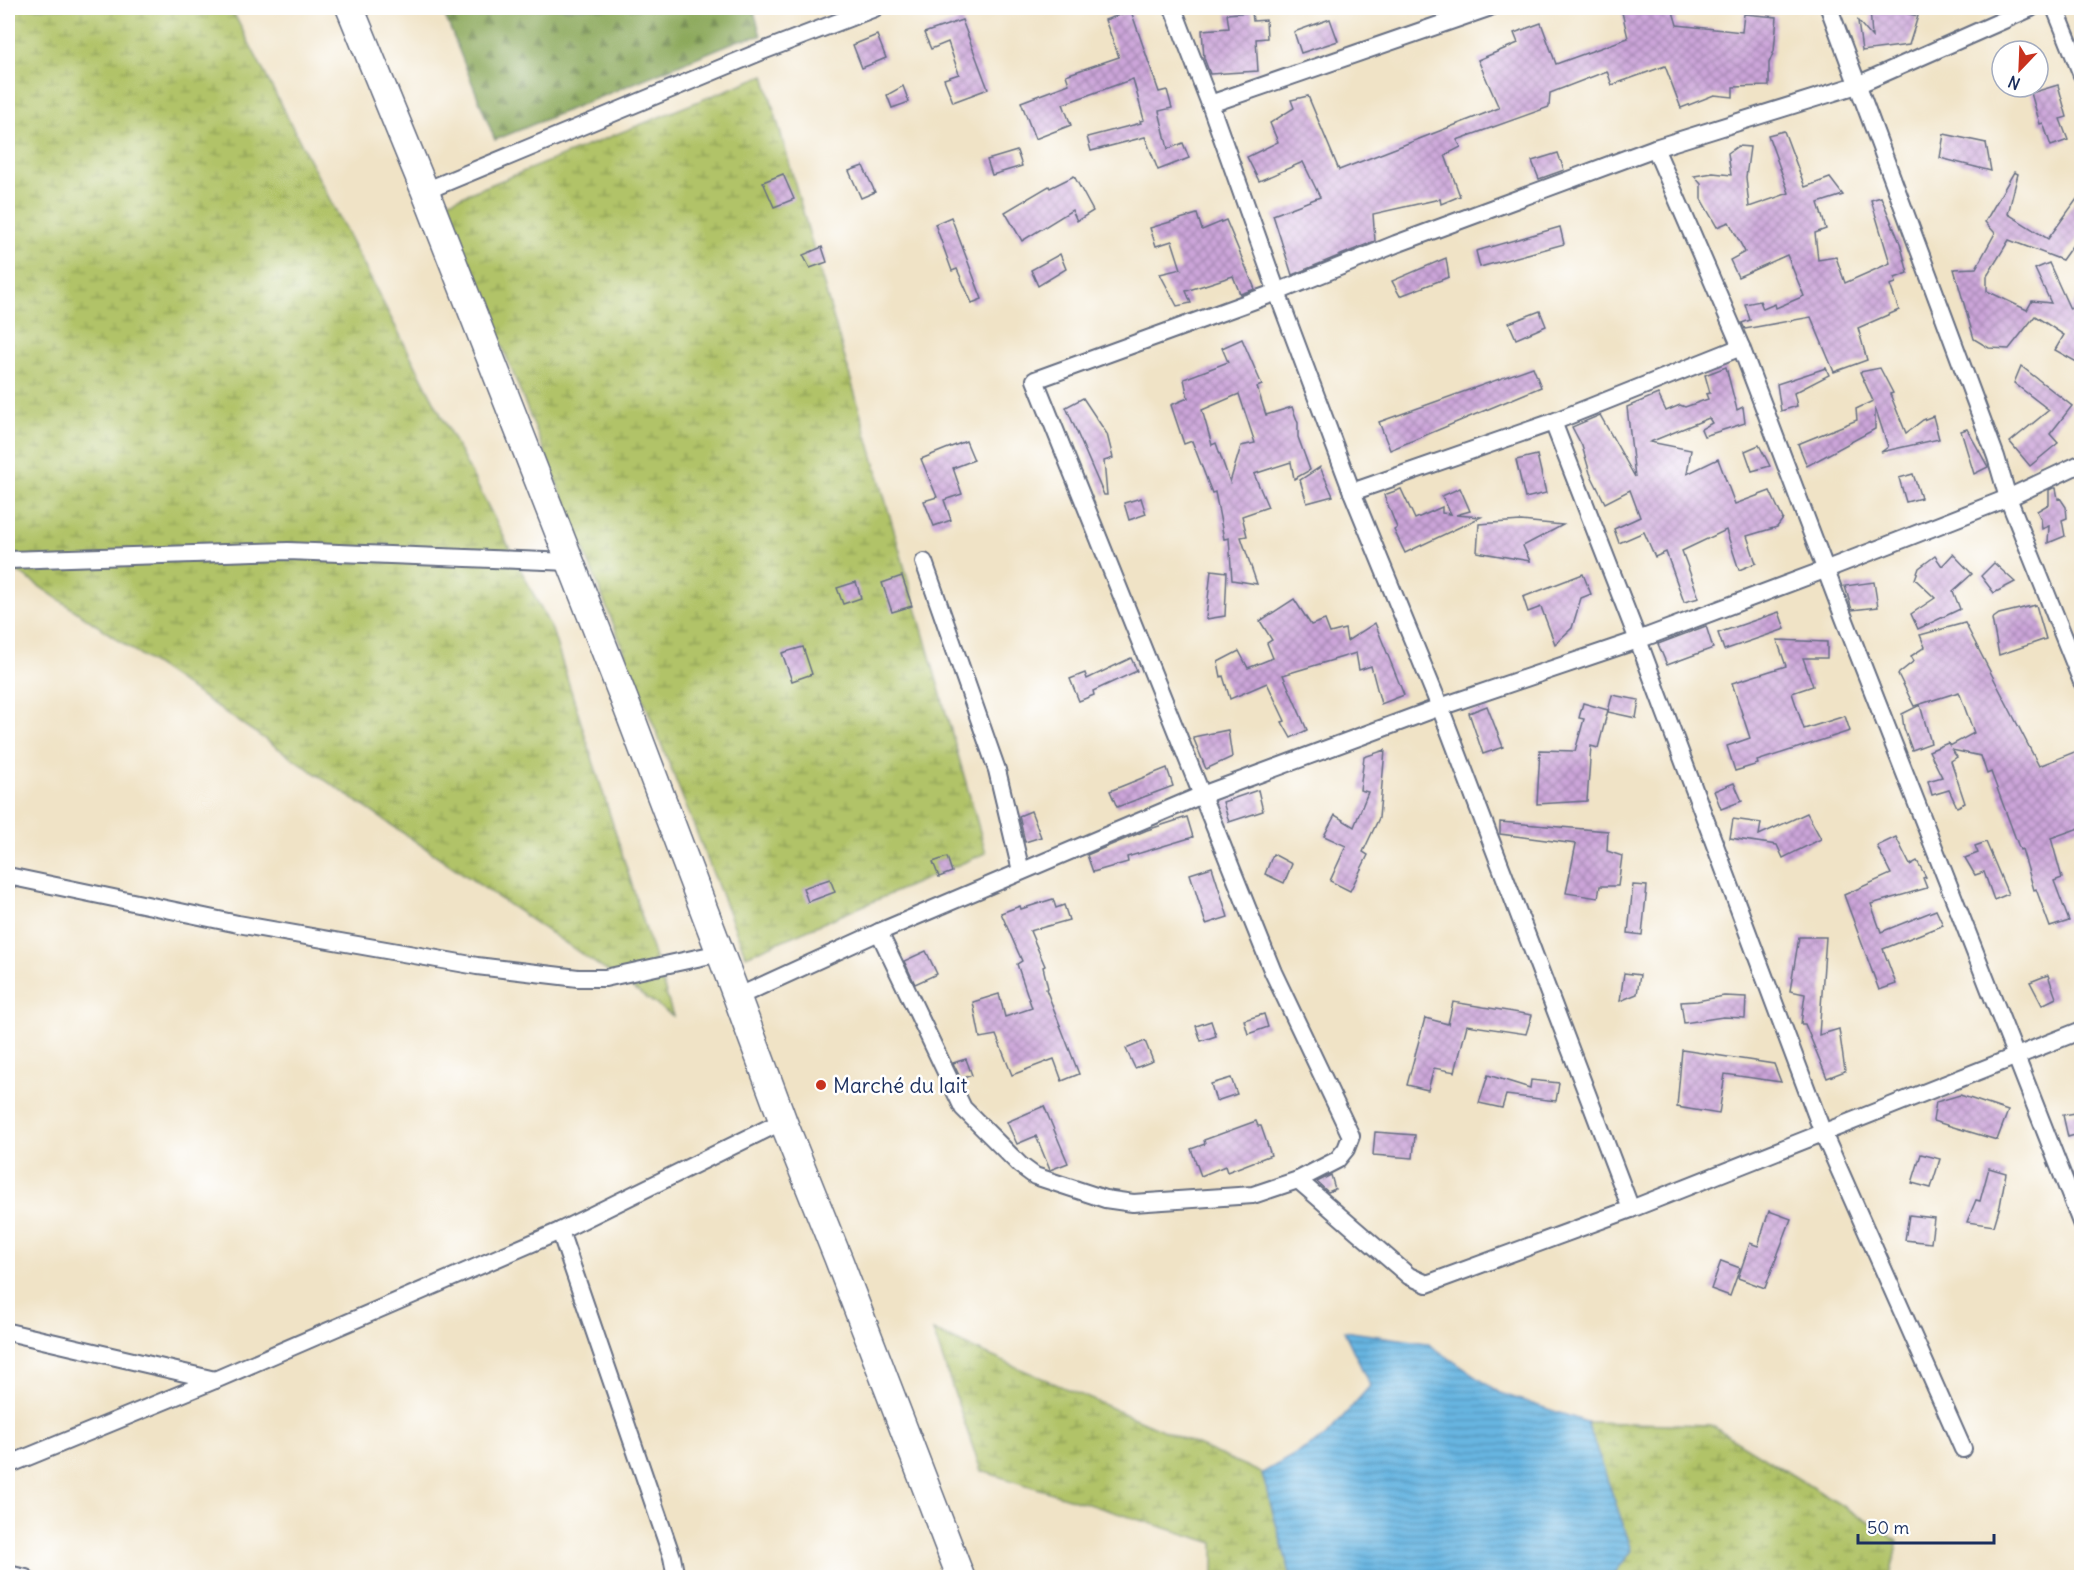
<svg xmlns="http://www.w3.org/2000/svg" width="2089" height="1585" font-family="Delius,sans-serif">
	<defs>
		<pattern id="forest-firs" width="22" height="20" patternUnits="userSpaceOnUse" patternTransform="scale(1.5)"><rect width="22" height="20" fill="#8ca95c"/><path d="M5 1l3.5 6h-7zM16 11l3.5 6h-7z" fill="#728a4f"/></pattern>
		<pattern id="wetland-marsh" width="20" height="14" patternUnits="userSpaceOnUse" patternTransform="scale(1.5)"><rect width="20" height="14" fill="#b1c367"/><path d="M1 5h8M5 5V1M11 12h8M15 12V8" fill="none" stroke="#8f9f58"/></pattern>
		<pattern id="water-rules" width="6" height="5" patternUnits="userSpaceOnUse" patternTransform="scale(1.5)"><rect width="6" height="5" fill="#67b5e1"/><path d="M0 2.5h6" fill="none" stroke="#5494ba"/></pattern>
		<pattern id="building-cross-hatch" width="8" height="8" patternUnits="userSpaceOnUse" patternTransform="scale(1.5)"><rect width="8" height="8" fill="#cca5d9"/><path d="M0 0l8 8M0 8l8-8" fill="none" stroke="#a587b3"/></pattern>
	</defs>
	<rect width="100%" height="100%" fill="#fff"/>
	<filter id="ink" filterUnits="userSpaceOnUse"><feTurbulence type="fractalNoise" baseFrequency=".0167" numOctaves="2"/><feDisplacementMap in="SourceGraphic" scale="12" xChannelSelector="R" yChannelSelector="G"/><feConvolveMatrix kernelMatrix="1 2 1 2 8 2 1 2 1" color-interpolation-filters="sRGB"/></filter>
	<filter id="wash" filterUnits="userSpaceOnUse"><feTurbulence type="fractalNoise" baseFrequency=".008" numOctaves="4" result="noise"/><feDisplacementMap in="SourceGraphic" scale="24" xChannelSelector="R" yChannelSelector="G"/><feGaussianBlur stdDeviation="1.35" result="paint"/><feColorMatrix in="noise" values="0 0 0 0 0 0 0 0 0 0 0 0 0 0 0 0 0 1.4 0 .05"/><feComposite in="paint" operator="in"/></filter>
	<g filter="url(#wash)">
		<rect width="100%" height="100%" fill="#f0e3c6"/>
		<polygon fill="url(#forest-firs)" stroke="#546c5d" stroke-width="1.5" points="442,8 753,8 761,36 739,40 495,140"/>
		<g fill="url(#wetland-marsh)" stroke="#667962" stroke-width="1.5">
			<polygon points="8,8 231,8 552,630 673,1016 8,565"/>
			<polygon points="764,75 986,853 746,956 445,203"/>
			<polygon points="933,1331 1262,1473 1291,1577 1214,1577 1214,1543 981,1471"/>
			<polygon points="1587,1422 1711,1425 1898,1540 1890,1577 1612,1577 1632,1550"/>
		</g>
		<polygon fill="url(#water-rules)" stroke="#4172a0" stroke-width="1.5" points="1344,1331 1427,1343 1500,1393 1587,1422 1632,1550 1612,1577 1291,1577 1262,1473 1325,1437 1370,1386"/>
		<g id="blocks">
			<g fill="url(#building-cross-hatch)" fill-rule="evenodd">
				<polygon points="1621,8 1672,8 1677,25 1742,32 1744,14 1777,17 1774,51 1769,63 1769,86 1733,87 1733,97 1714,95 1681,108 1665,66 1612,85 1607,71 1550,93 1549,107 1457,140 1461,147 1445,155 1460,196 1441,204 1440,199 1373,214 1375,241 1292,275 1273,215 1320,197 1303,162 1259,181 1247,157 1278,142 1270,123 1294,108 1291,100 1308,96 1339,170 1499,108 1478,60 1518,43 1514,33 1541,23 1556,64 1628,38"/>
				<polygon points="1870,8 1883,8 1918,16 1909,45 1862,51 1858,21 1872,37"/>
				<polygon points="1131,11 1159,92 1167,90 1172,108 1159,111 1168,149 1183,143 1189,158 1158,170 1145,137 1091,151 1087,137 1141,123 1140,121 1144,120 1133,79 1063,104 1071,125 1035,139 1021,102 1069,84 1066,75 1119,57 1105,20"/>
				<polygon points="1252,12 1253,21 1266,20 1267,38 1256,39 1258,71 1210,74 1204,58 1202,30 1229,28 1227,14"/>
				<polygon points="1330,19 1338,41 1301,53 1294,32"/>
				<polygon points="962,20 988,89 953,102 944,79 959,74 948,42 931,49 924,33"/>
				<polygon points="877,35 886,58 862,68 853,45"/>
				<polygon points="2058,85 2067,117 2060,119 2068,140 2051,146 2043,123 2040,124 2031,93"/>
				<polygon points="903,86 909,102 892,108 887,95"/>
				<polygon points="1784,131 1805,187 1830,178 1843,195 1818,203 1826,229 1815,233 1818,260 1836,257 1845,283 1890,263 1871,200 1881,197 1900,243 1908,273 1895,278 1896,283 1890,285 1899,310 1858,328 1867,360 1834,372 1811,317 1745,329 1742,323 1750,320 1745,304 1760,301 1763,309 1775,304 1776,308 1804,296 1787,255 1738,277 1730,260 1745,252 1729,222 1717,227 1701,199 1701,184 1694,176 1713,173 1731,175 1728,153 1738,146 1750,147 1746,177 1749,207 1789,193 1768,135"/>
				<polygon points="1944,134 1986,143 1991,171 1940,158"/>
				<polygon points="1017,151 1022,166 992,175 987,160"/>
				<polygon points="1558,153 1564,170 1539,179 1532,161"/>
				<polygon points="863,166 875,192 861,198 849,171"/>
				<polygon points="2014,172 2018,174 2008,214 2048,239 2082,192 2082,232 2062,260 2009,240 1987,276 1987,291 2027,310 2032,301 2051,303 2035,269 2049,263 2070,309 2082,291 2082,365 2055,350 2064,335 2035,316 2009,349 1989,348 1974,339 1954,269 1976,268 1995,233 1985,222"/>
				<polygon points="783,174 794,199 774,207 763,182"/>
				<polygon points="1074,176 1093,211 1077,221 1072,210 1022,241 1005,212 1049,186 1050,188"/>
				<polygon points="1197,214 1202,230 1226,220 1255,289 1240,294 1233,276 1186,291 1191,303 1177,306 1160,274 1181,269 1172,241 1156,246 1150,228"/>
				<polygon points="951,217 982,299 972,303 957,269 952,271 935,224"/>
				<polygon points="1560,227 1564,244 1480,267 1476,251"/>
				<polygon points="822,247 827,262 810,268 803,255"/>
				<polygon points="1060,254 1066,269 1038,286 1031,270"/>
				<polygon points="1446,258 1449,277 1400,296 1392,281"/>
				<polygon points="1540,311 1546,326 1516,339 1509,323"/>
				<path d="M1242,339L1262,385L1257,387L1266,415L1292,407L1298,423V437L1310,470L1294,479L1291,462L1254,474L1268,507L1242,516L1247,536L1241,537L1257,584L1232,580L1229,538L1224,539L1215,492L1212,493L1192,441L1184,444L1171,405L1188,398L1184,379L1228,362L1222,348ZM1239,394L1255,443L1241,446L1230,482L1216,443L1212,445L1202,410Z"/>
				<polygon points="2021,366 2072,406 2050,434 2058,443 2030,466 2010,442 2049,410 2014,383"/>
				<polygon points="1533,367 1541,387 1390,450 1379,422"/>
				<polygon points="1726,367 1737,410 1743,407 1745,423 1704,436 1701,429 1712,423 1709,418 1650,442 1691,450 1687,474 1718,459 1735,504 1770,491 1783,519 1777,527 1747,536 1756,563 1739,570 1726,530 1682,551 1699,598 1684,602 1666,552 1655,557 1644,532 1619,543 1614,529 1640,517 1630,490 1605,503 1590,473 1582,446 1572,427 1600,415 1635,477 1627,407 1658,394 1666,411 1680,405 1685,407 1708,399 1706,394 1710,393 1705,375"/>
				<polygon points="1826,368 1829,375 1794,393 1797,406 1781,411 1777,384"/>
				<polygon points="1880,368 1893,393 1890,394 1906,433 1923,420 1933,416 1939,439 1881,452 1888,447 1875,407 1875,429 1807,466 1798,444 1857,420 1856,409 1873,401 1860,372"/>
				<polygon points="1083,398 1107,434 1113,458 1104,461 1107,495 1104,495 1066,407"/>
				<polygon points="1967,429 1988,467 1974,474 1961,431"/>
				<polygon points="966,441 974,460 953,468 962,494 944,500 951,520 934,526 924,501 937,497 921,459"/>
				<polygon points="1759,445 1770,466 1752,471 1745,451"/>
				<polygon points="1537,455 1546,493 1525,498 1516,460"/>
				<polygon points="1320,467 1333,496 1307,503 1300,480"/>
				<polygon points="1913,474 1921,498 1906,502 1899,478"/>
				<polygon points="1460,488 1470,511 1456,515 1481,517 1405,553 1394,530 1397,528 1384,495 1401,489 1415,519 1442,507 1442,513 1451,514 1442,496"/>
				<polygon points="2053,488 2056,488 2058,499 2060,498 2066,507 2067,518 2062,520 2065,536 2048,543 2049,526 2042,529 2041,519 2037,511 2049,504 2049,490"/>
				<polygon points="1141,498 1146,514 1129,520 1124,503"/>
				<polygon points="1521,521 1563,525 1523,546 1530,561 1477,552 1479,524"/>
				<polygon points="1953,554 1972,574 1953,591 1960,609 1918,629 1911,614 1935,598 1915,579 1919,568 1935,556 1942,566"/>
				<polygon points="1994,563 2015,582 1994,593 1981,576"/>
				<polygon points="1211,570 1227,572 1225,616 1206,619"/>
				<polygon points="1583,574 1591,594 1581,598 1572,628 1555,644 1541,607 1528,612 1523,597"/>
				<polygon points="902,576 912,606 892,612 882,583"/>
				<polygon points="856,582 861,598 843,604 837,588"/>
				<polygon points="1874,582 1878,607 1852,610 1845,586"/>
				<polygon points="1294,599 1311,625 1325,620 1330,633 1345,629 1347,641 1375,623 1404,695 1381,704 1371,666 1359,670 1356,653 1283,675 1307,730 1291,738 1282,722 1285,721 1267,683 1230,699 1223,676 1221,677 1218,662 1239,651 1248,668 1273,658 1267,643 1272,640 1260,621"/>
				<polygon points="2036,605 2046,639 1999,655 1992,619 1999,614"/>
				<polygon points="1779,612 1785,629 1724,650 1718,633"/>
				<polygon points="1965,623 2039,766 2082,749 2082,827 2051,838 2062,878 2054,881 2069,921 2050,927 2036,889 2034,890 2022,849 2020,850 1991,772 1987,774 1981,756 1952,750 1957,757 1951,761 1965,803 1957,807 1949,790 1932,795 1928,781 1942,777 1929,751 1948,743 1950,746 1974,733 1959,692 1914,706 1898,674 1914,661 1911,656 1925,647 1920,635"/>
				<polygon points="1706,626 1713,648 1667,665 1658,644"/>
				<polygon points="1777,640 1827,642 1827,658 1803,658 1813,686 1792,693 1804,729 1845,716 1850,731 1757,761 1758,764 1735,771 1727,746 1750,738 1732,683 1786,666"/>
				<polygon points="803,647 812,674 792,681 782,653"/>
				<polygon points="1131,658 1137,671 1093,691 1094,695 1079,701 1070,679 1085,673 1087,679"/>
				<polygon points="1612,695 1639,700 1636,718 1608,712"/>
				<polygon points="1583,703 1608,710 1598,748 1591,746 1587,801 1537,804 1540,750 1575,751 1584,719 1579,718"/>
				<polygon points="1920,705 1931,743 1912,750 1904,728 1902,714"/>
				<polygon points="1487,706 1503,747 1483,754 1469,713"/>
				<polygon points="1228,730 1232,757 1206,769 1193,737"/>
				<polygon points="1385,750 1379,818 1363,852 1368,855 1350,891 1330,881 1346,846 1324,836 1335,815 1354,827 1368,792 1360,790 1364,757"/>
				<polygon points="1167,768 1173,786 1117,807 1110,791"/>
				<polygon points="1734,783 1742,801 1721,809 1714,791"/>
				<polygon points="1258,790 1263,811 1229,822 1223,802"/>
				<polygon points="1031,811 1041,837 1025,842 1019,816"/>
				<polygon points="1807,813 1821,839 1783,858 1777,845 1730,838 1733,819 1761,823 1759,835"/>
				<polygon points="1187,817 1193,837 1127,857 1128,862 1093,872 1087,855 1147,830"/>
				<polygon points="1500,822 1608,831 1607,851 1622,856 1618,886 1600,886 1598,898 1566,893 1576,844 1500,834"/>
				<polygon points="1896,837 1910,865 1917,861 1926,877 1923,878 1927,888 1871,904 1881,932 1936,910 1943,925 1883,949 1896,984 1879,990 1844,895 1891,874 1877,846"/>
				<polygon points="1986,842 2008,894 1994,900 1984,872 1975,875 1965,858 1978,853 1975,846"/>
				<polygon points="1273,854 1292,864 1284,883 1265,874"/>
				<polygon points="947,857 952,872 939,877 933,862"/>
				<polygon points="1212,867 1228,917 1206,924 1190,874"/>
				<polygon points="830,879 835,892 808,902 803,888"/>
				<polygon points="1633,885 1647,886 1642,935 1628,933"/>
				<polygon points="1053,899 1056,908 1064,905 1069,920 1030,931 1045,966 1043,967 1048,988 1046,989 1079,1074 1062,1081 1054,1059 1012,1075 996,1035 980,1038 973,1002 999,994 1005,1017 1032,1008 1017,964 1022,961 1001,913 1020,906 1021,909"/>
				<polygon points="1799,937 1826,937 1819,1035 1839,1029 1845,1071 1827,1078 1805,1024 1801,1024 1805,994 1790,991"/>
				<polygon points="926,951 937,974 915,984 904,961"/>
				<polygon points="1624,973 1640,975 1637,994 1620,1001"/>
				<polygon points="2048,975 2056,998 2042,1005 2030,982"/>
				<polygon points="1724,996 1746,997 1745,1018 1723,1017 1684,1023 1681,1002 1697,1001"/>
				<polygon points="1453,1002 1532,1015 1526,1034 1467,1025 1455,1072 1434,1068 1428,1090 1407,1085 1425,1018 1448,1024"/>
				<polygon points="1264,1014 1268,1027 1248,1034 1244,1020"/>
				<polygon points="1211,1021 1216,1036 1201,1041 1196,1026"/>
				<polygon points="1145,1041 1153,1061 1135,1068 1126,1049"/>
				<polygon points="1682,1050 1774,1064 1781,1082 1725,1074 1719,1114 1677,1107"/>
				<polygon points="966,1059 972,1075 961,1079 953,1063"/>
				<polygon points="1488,1075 1530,1088 1531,1080 1559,1083 1556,1101 1506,1095 1502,1108 1479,1103"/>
				<polygon points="1231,1078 1237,1094 1216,1101 1211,1084"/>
				<polygon points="1960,1095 2008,1111 1997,1140 1933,1121 1936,1102"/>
				<polygon points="1044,1106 1068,1163 1050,1170 1036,1136 1017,1144 1007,1122"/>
				<polygon points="2082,1112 2082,1133 2068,1137 2063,1115"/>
				<polygon points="1256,1121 1258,1126 1261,1126 1271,1155 1227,1172 1225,1166 1201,1176 1191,1149 1205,1144 1204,1140"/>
				<polygon points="1375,1132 1415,1135 1413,1158 1373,1155"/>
				<polygon points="1921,1154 1940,1159 1931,1188 1912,1183"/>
				<polygon points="1989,1168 2006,1173 2000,1206 1994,1226 1967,1222 1976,1200 1980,1201"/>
				<polygon points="1331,1175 1335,1189 1328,1192 1317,1182"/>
				<polygon points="1769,1211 1791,1219 1765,1288 1738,1278 1750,1243 1758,1246"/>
				<polygon points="1909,1215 1934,1218 1931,1243 1905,1240"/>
				<polygon points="1721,1261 1740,1268 1730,1296 1711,1289"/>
			</g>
		</g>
	</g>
	<g filter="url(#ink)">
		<use href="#blocks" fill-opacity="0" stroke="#666e82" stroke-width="1.5"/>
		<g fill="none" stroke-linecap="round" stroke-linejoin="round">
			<defs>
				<g id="minor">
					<polyline points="1173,8 1210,104 1277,292 1352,492 1440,707 1631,1209 1427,1284 1409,1276 1298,1180"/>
					<polyline points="1829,8 1996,457 2008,498 2082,682"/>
					<polyline points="2055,8 2082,75"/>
					<polyline points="1210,104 1488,8"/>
					<polyline points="1655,148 1741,347 1844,618 2082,1225"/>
					<polyline points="425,191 760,52 875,8"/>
					<polyline points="1553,422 1638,640 1823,1133 1963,1449"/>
					<polyline points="1352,492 1553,422 1741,347"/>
					<polyline points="8,560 288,551 570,562"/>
					<polyline points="924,562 997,770 1021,871"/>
					<polyline points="8,876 238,924 477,966 578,978 605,978 720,953"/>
					<polyline points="879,932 963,1108 1020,1165 1035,1176 1105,1199 1133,1203 1253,1195 1298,1180 1337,1160 1346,1149 1351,1136 1273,972 1035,380 1277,292 1396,244 1655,148 1857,85 2031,8"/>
					<polyline points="737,997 879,932 1202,795 1440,707 1638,640 1827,569 2008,498 2082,463"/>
					<polyline points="1631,1209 2082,1030"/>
					<polyline points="560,1231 672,1557 676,1578"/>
					<polyline points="8,1332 215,1380"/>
					<polyline points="8,1465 215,1380 560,1231 783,1121"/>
					<polyline points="8,1574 26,1578"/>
				</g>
				<polyline id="trunk" points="350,8 425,191 624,699 737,997 783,1121 838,1258 961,1578"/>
			</defs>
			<use href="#minor" stroke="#666e82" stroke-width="20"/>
			<use href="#trunk" stroke="#666e82" stroke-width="30"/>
			<use href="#minor" stroke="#fff" stroke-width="16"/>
			<use href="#trunk" stroke="#fff" stroke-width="27"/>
		</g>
	</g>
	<circle fill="#c8321e" stroke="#fff" stroke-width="2" cx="821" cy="1085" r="6"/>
	<g text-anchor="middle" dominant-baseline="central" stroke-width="5" stroke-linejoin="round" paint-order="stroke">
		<g font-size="21" fill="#1b2f5e" stroke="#fff" text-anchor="start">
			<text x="833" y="1085">Marché du lait</text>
		</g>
	</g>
	<rect width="2089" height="1585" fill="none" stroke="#fff" stroke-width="30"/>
	<g transform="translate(2020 69) rotate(203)"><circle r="28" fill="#ffffff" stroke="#a4acbf" stroke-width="1.5"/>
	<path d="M0-4.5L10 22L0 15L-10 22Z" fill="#c8321e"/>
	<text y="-9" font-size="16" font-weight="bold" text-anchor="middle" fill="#1b2f5e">N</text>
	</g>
	<path d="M1858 1534v9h136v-9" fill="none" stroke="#1b2f5e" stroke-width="3"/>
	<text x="1867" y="1534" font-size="18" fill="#1b2f5e" stroke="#ffffff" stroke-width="4.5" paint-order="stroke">50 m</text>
</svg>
